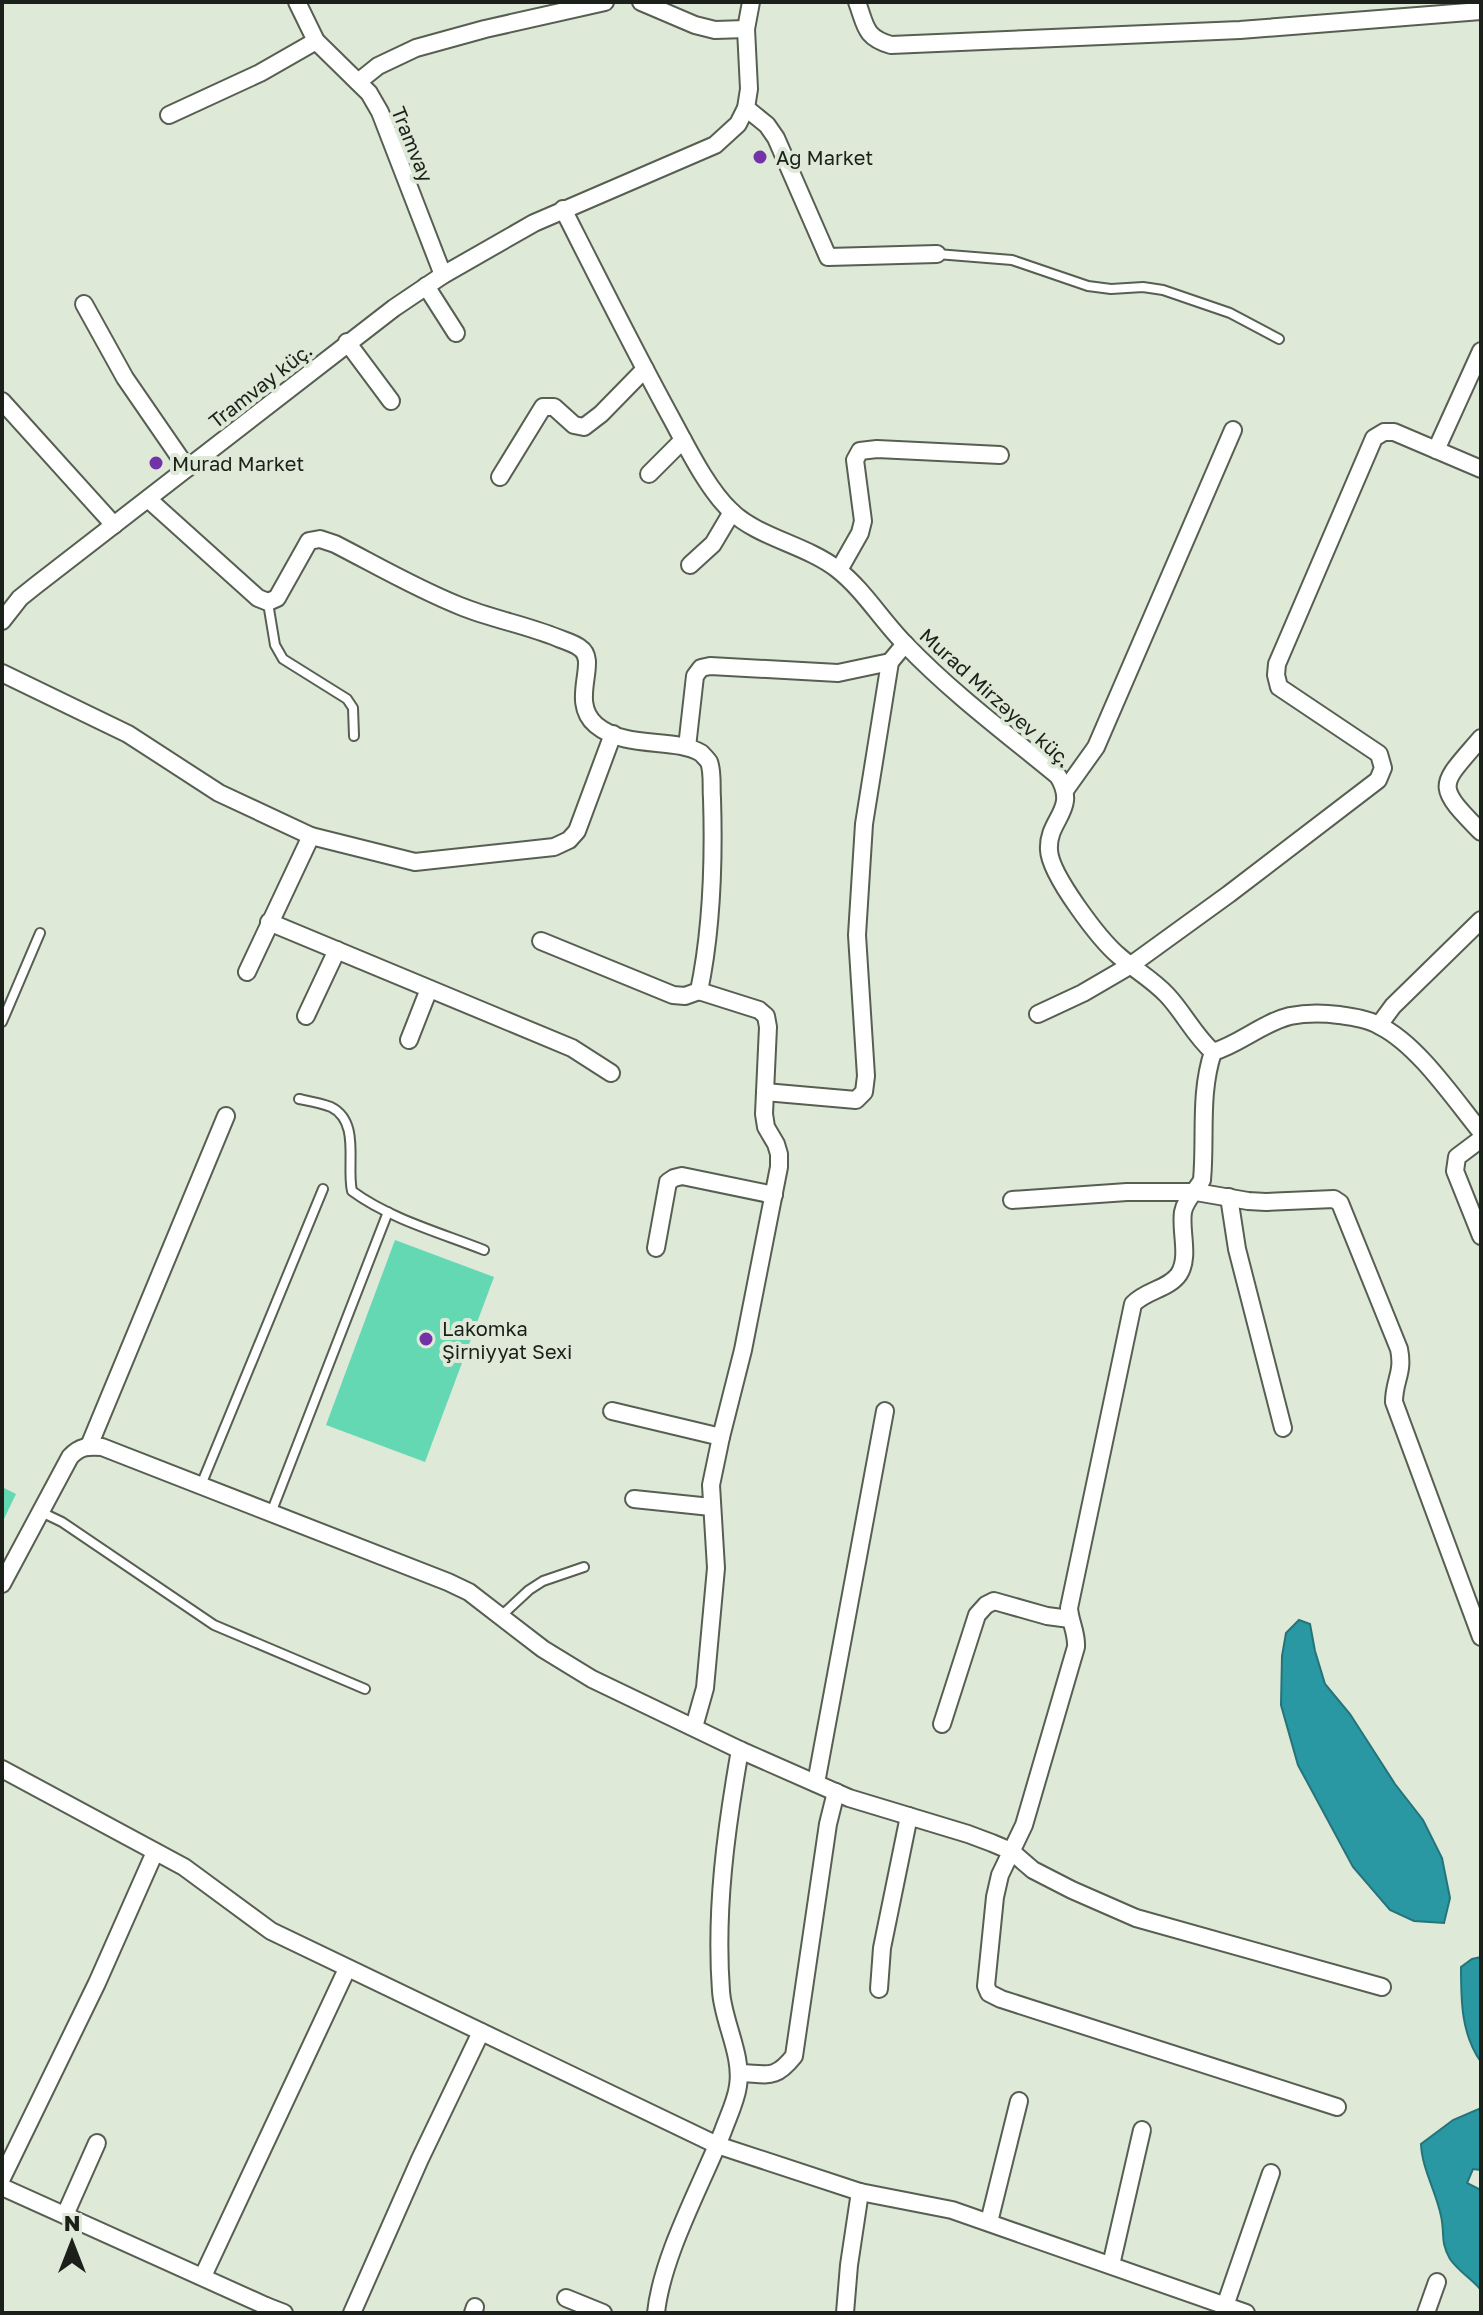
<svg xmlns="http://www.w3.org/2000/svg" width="1483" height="2315" font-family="'Golos Text',sans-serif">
	<rect width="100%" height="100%" fill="#dee9d8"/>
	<g fill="#2998a2" stroke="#257479" stroke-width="2">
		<polygon points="1299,1620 1310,1624 1315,1651 1325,1684 1350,1714 1395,1784 1423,1820 1442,1858 1450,1898 1444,1923 1414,1921 1390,1910 1353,1867 1298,1765 1281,1705 1282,1656 1286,1633"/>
		<path d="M1481,1957V2062C1461,2034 1461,2000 1461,1967L1472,1959Z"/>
		<path d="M1481,2108V2170L1473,2169L1467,2183L1481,2190V2290C1472,2279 1458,2271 1450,2259C1440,2242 1445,2233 1441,2216C1436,2191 1422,2169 1421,2144L1453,2120Z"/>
	</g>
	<g fill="#63d8b3">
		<polygon points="395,1240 494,1277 425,1462 326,1425"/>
		<polygon points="2,1487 16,1494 2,1523"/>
	</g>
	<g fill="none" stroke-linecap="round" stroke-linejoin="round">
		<defs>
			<g id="service">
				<polyline points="937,254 1012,260 1088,286 1111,289 1143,287 1163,290 1230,313 1279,339"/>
				<polyline points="268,603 275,645 283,659 347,699 353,708 354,736"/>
				<polyline points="2,1022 40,933"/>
				<path d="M299,1099C309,1101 321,1103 331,1107C361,1122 346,1165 352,1191C390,1219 441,1233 484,1250"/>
				<polyline points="201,1485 323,1189"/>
				<polyline points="41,1512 62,1522 214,1625 365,1689"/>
				<polyline points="271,1513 388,1212"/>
				<polyline points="501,1616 529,1590 543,1581 584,1567"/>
			</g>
			<g id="minor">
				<polyline points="297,2 316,41 369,93 380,112 443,275"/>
				<polyline points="641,2 695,25 715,30 746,29"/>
				<path d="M857,2C866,26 864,37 891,45L1240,30L1481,11"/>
				<polyline points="358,82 378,66 416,48 485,29 605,2"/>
				<polyline points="746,108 767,125 776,138 828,257 937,254"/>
				<polyline points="169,115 260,73 316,41"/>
				<path d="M563,209C598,278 632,346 669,414C685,443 707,489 731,511C757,537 806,545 837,569C864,590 882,621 906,645C952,693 1007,734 1058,776C1079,810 1047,819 1049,850C1050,875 1100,940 1119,956C1135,970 1152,979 1167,995C1184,1013 1194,1035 1213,1052C1240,1044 1262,1023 1290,1016C1305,1013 1324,1013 1339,1015C1353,1017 1368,1019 1380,1026C1418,1045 1454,1099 1481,1132"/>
				<polyline points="426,286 456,333"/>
				<polyline points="84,304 125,378 187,468"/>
				<polyline points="347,342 391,401"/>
				<polyline points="2,401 114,525"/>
				<polyline points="1436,450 1481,351"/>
				<polyline points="649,474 683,440"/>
				<polyline points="500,477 543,407 554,407 574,425 584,427 601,414 645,369"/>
				<path d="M148,499L258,598L268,602L277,598L309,541L320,539L335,544C376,565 417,589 460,606C492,619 526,625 558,638C565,641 574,643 580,648C600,661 568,701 596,725C626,750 674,737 701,753C703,755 707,759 709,762C713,772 711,787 712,798C714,862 712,929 699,991L759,1010L766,1016L768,1027L764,1114L766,1127L776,1144L779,1154V1167L743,1350L721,1437L711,1485L716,1568L705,1688L694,1727"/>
				<polyline points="690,565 713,544 732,512"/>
				<polyline points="839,570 860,533 863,521 855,460 860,451 877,449 1000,455"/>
				<polyline points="2,621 20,598 35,586 394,308 443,275 534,223 715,145 738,124 746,108 749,89 746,29 751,2"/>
				<polyline points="2,673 128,734 219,793 311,836 415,862 554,847 569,840 577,831 613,734"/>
				<path d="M1481,738C1439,787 1434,784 1481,832"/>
				<polyline points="687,747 695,676 701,668 710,666 838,673 890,662 905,644"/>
				<polyline points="1066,789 1096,747 1233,430"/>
				<polyline points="269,922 572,1048 611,1073"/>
				<polyline points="541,941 673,995 685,996 699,991"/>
				<polyline points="247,972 311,836"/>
				<polyline points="1038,1014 1083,993 1131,965 1229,894 1378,780 1383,768 1379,754 1279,687 1276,675 1277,664 1374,438 1384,432 1394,432 1481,469"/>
				<polyline points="306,1016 337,950"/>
				<polyline points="1379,1025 1393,1006 1481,920"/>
				<polyline points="409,1040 429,989"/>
				<path d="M1213,1052C1199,1094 1206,1137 1202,1180C1196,1191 1185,1200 1183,1212C1180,1231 1190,1257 1179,1274C1169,1289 1146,1290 1133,1304L1069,1608C1070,1622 1077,1633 1076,1647L1024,1825L1000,1875L995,1897L986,1986L989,1993L1001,1999L1337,2107"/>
				<polyline points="765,1092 856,1100 864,1092 866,1076 857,935 864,824 890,662"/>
				<polyline points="1481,1139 1457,1157 1455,1171 1481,1236"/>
				<polyline points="1229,1197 1237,1249 1283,1428"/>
				<path d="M1012,1200L1127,1192H1196L1248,1201L1266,1202L1334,1199L1340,1203L1399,1349C1404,1373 1394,1380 1394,1402L1481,1637"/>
				<polyline points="656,1248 668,1182 674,1178 682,1176 774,1195"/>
				<polyline points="612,1411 721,1437"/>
				<polyline points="89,1446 226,1116"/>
				<polyline points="634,1499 711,1507"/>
				<path d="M2,1584L70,1457C80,1446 88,1446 102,1447L448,1582L469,1592L543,1649L592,1679L740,1750L849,1798L968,1834L992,1843L1011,1851L1033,1870L1072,1890L1136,1918L1382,1987"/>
				<polyline points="942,1724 977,1615 986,1605 994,1601 1047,1616 1070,1619"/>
				<polyline points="2,1769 184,1867 271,1931 717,2145 860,2192 952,2210 1246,2313"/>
				<polyline points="816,1783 885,1411"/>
				<polyline points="879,1989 882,1948 909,1816"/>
				<path d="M740,2073C768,2074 775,2080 794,2056L828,1824L836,1792"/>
				<polyline points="2,2178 97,1983 155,1852"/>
				<polyline points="2,2187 266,2306 265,2313"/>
				<polyline points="65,2215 97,2143"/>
				<polyline points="989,2222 1019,2101"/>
				<polyline points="1111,2265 1142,2130"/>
				<polyline points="203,2276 347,1969"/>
				<polyline points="566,2298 603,2313"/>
				<polyline points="266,2306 284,2313"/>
				<polyline points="1225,2306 1271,2173"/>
				<polyline points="352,2313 420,2159 481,2032"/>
				<polyline points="473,2313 475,2307"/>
				<path d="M656,2313C662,2256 701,2186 723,2131C728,2117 736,2101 738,2086C743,2055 723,2022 721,1991C715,1910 726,1829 740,1750"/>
				<polyline points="845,2313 849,2265 860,2192"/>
				<polyline points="1426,2313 1437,2282"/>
			</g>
		</defs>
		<use href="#service" stroke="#565f51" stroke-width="12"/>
		<use href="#minor" stroke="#565f51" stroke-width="20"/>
		<use href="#service" stroke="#fff" stroke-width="8"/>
		<use href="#minor" stroke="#fff" stroke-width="16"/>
	</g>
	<g fill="#7332a7" stroke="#dee9d8" stroke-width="3">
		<circle cx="760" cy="157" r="8"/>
		<circle cx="156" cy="463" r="8"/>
		<circle cx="426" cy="1339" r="8"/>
	</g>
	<g text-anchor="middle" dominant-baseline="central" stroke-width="8" stroke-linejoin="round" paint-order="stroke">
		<g font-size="20" fill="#1c201a" stroke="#dee9d8">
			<text transform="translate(413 144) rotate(68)">Tramvay</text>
			<text transform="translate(260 385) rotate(-38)">Tramvay küç.</text>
			<text transform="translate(996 697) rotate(42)">Murad Mirzəyev küç.</text>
		</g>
		<g font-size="20" fill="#1c201a" stroke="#dee9d8" text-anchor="start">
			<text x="776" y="157">Ağ Market</text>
			<text x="172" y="463">Murad Market</text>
			<text x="442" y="1328">Lakomka<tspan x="442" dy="23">Şirniyyat Sexi</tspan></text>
		</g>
	</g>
	<rect width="1483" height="2315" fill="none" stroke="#1c201a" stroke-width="8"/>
	<g transform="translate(72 2243)" stroke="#dee9d8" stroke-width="6" paint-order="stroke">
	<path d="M0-6L14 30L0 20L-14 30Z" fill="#1c201a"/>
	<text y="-12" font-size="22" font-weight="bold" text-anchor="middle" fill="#1c201a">N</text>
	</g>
</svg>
